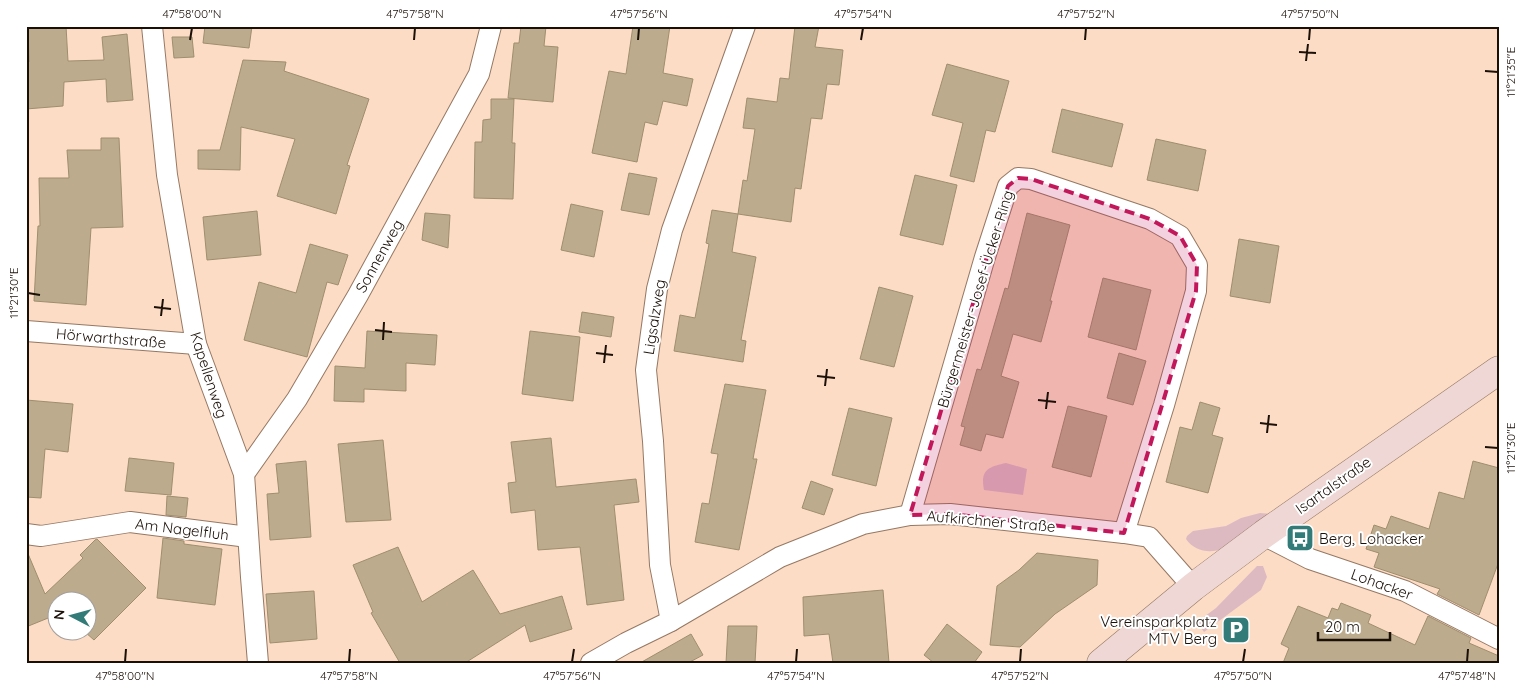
<svg xmlns="http://www.w3.org/2000/svg" width="1525" height="689" font-family="Quicksand,sans-serif">
	<rect width="100%" height="100%" fill="#fddcc5"/>
	<g fill="#ddbac2">
		<path d="M1006,463L1027,469L1023,495L984,490C980,469 989,467 1006,463Z"/>
		<path d="M1260,513L1272,514L1224,548C1211,554 1195,552 1186,539L1187,536L1193,531L1226,526L1241,518Z"/>
		<polygon points="1257,566 1263,566 1267,577 1261,590 1204,632 1197,622 1216,608"/>
	</g>
	<g fill="#bcab8c" stroke="#9e8e6f">
		<polygon points="28,26 66,26 68,61 104,60 102,37 127,34 133,100 107,102 106,79 64,82 63,106 26,109 26,62 29,62"/>
		<polygon points="205,26 252,26 249,48 203,43"/>
		<polygon points="521,26 546,26 544,46 558,47 553,102 508,98 514,43 519,43"/>
		<polygon points="633,26 670,26 663,73 693,79 687,106 663,101 657,125 645,122 637,162 592,153 609,71 626,74"/>
		<polygon points="795,26 819,26 815,47 843,50 839,85 827,84 822,119 811,118 801,189 795,188 791,222 738,214 743,180 747,181 755,129 743,128 747,98 777,102 780,78 789,79"/>
		<polygon points="172,37 192,37 194,57 174,58"/>
		<polygon points="243,60 286,62 284,71 369,99 347,165 350,166 336,214 277,196 295,139 241,127 240,170 198,169 198,150 220,150"/>
		<polygon points="947,64 1009,81 995,132 986,130 974,182 950,176 963,123 932,115"/>
		<polygon points="491,99 514,99 512,143 515,143 513,199 474,198 475,142 482,142 483,120 491,119"/>
		<polygon points="1062,109 1123,124 1112,167 1052,152"/>
		<polygon points="101,138 119,138 123,227 91,228 86,305 34,301 38,226 40,226 39,178 69,178 67,150 101,150"/>
		<polygon points="1156,139 1206,150 1198,191 1147,180"/>
		<polygon points="629,173 657,178 649,215 621,210"/>
		<polygon points="915,175 957,185 943,245 900,235"/>
		<polygon points="571,204 603,211 594,257 561,250"/>
		<polygon points="712,210 738,214 732,252 756,257 741,340 746,341 743,362 674,351 680,315 695,318 709,244 706,243"/>
		<polygon points="257,211 261,255 207,260 203,217"/>
		<polygon points="425,213 450,215 448,248 422,240"/>
		<polygon points="1027,213 1070,225 1050,301 1052,301 1041,342 1013,334 1001,376 1019,382 1003,438 986,434 981,451 960,445 965,427 961,426 977,369 981,370 1005,288 1008,289"/>
		<polygon points="1239,239 1279,246 1270,303 1230,296"/>
		<polygon points="310,244 348,255 338,285 327,282 307,357 244,340 259,282 296,293"/>
		<polygon points="1103,278 1151,290 1136,350 1088,337"/>
		<polygon points="879,287 913,296 894,367 860,359"/>
		<polygon points="582,312 614,317 611,337 579,332"/>
		<polygon points="367,331 437,335 435,365 406,363 406,391 364,389 364,402 334,401 335,366 365,368"/>
		<polygon points="530,331 580,337 573,401 522,394"/>
		<polygon points="1119,353 1146,361 1133,405 1107,398"/>
		<polygon points="725,384 766,390 753,459 757,459 739,550 695,542 702,503 709,504 718,454 711,453"/>
		<polygon points="26,400 73,404 68,452 45,449 41,498 26,497"/>
		<polygon points="1200,402 1220,408 1212,435 1223,438 1208,493 1166,482 1180,427 1192,430"/>
		<polygon points="1068,406 1107,416 1091,477 1052,467"/>
		<polygon points="849,408 892,418 876,486 832,475"/>
		<polygon points="551,438 556,487 636,479 639,502 614,505 624,600 587,605 580,547 538,550 535,510 511,513 508,483 516,482 511,442"/>
		<polygon points="383,440 391,520 346,522 338,444"/>
		<polygon points="129,458 174,463 171,495 125,491"/>
		<polygon points="306,461 311,537 270,540 267,494 279,493 276,464"/>
		<polygon points="1473,461 1499,468 1499,561 1479,615 1437,594 1440,589 1374,567 1379,553 1366,549 1374,525 1386,529 1391,516 1429,529 1439,492 1464,499"/>
		<polygon points="811,481 833,489 824,515 802,508"/>
		<polygon points="167,496 188,498 186,517 166,515"/>
		<polygon points="163,538 184,541 184,544 222,549 215,605 157,598"/>
		<polygon points="97,539 146,588 94,640 85,632 88,632 88,602 58,602 58,614 26,627 26,549 45,594 83,558 80,555 95,540"/>
		<polygon points="398,547 422,602 473,570 500,614 562,596 572,629 530,642 525,625 465,663 400,663 371,613 373,612 353,565"/>
		<polygon points="1037,553 1098,560 1097,585 1055,614 1020,647 990,645 997,586 1019,570"/>
		<polygon points="883,590 889,663 833,663 829,634 804,636 803,597"/>
		<polygon points="314,591 317,639 270,643 266,594"/>
		<polygon points="1341,603 1371,615 1368,623 1415,645 1428,616 1471,638 1469,643 1499,656 1499,663 1283,663 1289,648 1281,644 1298,606 1328,618 1332,608 1338,610"/>
		<polygon points="947,624 982,652 974,663 934,663 924,655"/>
		<polygon points="728,626 757,626 755,663 726,663"/>
		<polygon points="691,634 703,655 688,663 640,663"/>
	</g>
	<g fill="none" stroke-linecap="round" stroke-linejoin="round">
		<defs>
			<g id="minor">
				<polyline points="152,26 167,175 196,344 244,474 251,577 258,663"/>
				<polyline points="26,331 196,344"/>
				<polyline points="244,474 297,399 358,295 479,74 491,26"/>
				<polyline points="910,515 985,257 1008,186 1018,178 1031,179 1150,219 1180,236 1197,265 1196,291 1164,405 1124,533"/>
				<polyline points="26,534 41,536 130,522 248,537"/>
				<polyline points="1264,534 1273,540 1310,559 1405,591 1499,639"/>
				<polyline points="671,621 660,565 653,441 646,370 657,289 672,230 745,26"/>
				<polyline points="591,663 626,643 671,621 780,557 863,524 910,515 950,514 1124,533 1149,537 1193,587"/>
			</g>
			<polyline id="secondary" points="1101,663 1193,587 1264,534 1499,370"/>
		</defs>
		<use href="#minor" stroke="#957863" stroke-width="22"/>
		<use href="#secondary" stroke="#957863" stroke-width="29"/>
		<use href="#minor" stroke="#fff" stroke-width="20"/>
		<use href="#secondary" stroke="#eed7d4" stroke-width="28"/>
	</g>
	<path fill="#c2185b" fill-opacity="0.2" stroke="#c2185b" stroke-width="4" stroke-dasharray="10 6" stroke-linejoin="round" d="M1018,178L1031,179L1150,219L1180,236L1197,265L1196,291L1124,533L950,514L910,515L1008,186Z"/>
	<path fill="none" stroke="#1b1008" stroke-width="2" d="M190,40L192,28M414,40L415,28M638,40L639,28M861,40L863,28M1085,40L1086,28M1309,40L1310,28M1299,52L1316,53M1306,61L1308,44M1485,71L1498,72M28,293L40,295M154,307L171,309M161,316L163,299M375,330L392,332M383,340L384,322M596,353L613,355M604,363L606,345M817,376L835,378M825,386L827,369M1038,400L1056,402M1046,409L1048,392M1260,423L1277,425M1267,433L1269,415M1485,447L1498,448M125,662L126,649M349,662L350,649M572,662L574,649M796,662L797,649M1020,662L1021,649M1243,662L1245,649M1467,662L1468,649"/>
	<defs>
		<symbol id="bus-square" viewBox="-11 -11 22 22"><rect x="-9" y="-9" width="18" height="18" rx="4" fill="#327b79" stroke="#fff"/><path d="M-5-6H5V4H4V6H2V4H-2V6H-4V4H-5ZM-3.5-4V0h7V-4ZM-3.5 1.2v1.5H-2V1.2ZM2 1.2v1.5H3.5V1.2Z" fill="#fff"/></symbol>
		<symbol id="parking-square" viewBox="-11 -11 22 22"><rect x="-9" y="-9" width="18" height="18" rx="4" fill="#327b79" stroke="#fff"/><path d="M-3.5-5.5H1a3.5 3.5 0 0 1 0 7H-1V5.5H-3.5ZM-1-3.4V-.6H.8a1.4 1.4 0 0 0 0-2.8Z" fill="#fff"/></symbol>
	</defs>
	<g fill-rule="evenodd">
		<use href="#bus-square" x="1284" y="522" width="32" height="32"/>
		<use href="#parking-square" x="1220" y="614" width="32" height="32"/>
	</g>
	<g text-anchor="middle" dominant-baseline="central" stroke-width="4" stroke-linejoin="round" paint-order="stroke">
		<g font-size="15" fill="#1b1008" stroke="#fff">
			<text transform="translate(379 256) rotate(-61)">Sonnenweg</text>
			<text transform="translate(975 299) rotate(-73)">Bürgermeister-Josef-Ücker-Ring</text>
			<text transform="translate(654 317) rotate(-81)">Ligsalzweg</text>
			<text transform="translate(111 338) rotate(5)">Hörwarthstraße</text>
			<text transform="translate(209 375) rotate(72)">Kapellenweg</text>
			<text transform="translate(1333 485) rotate(-35)">Isartalstraße</text>
			<text transform="translate(991 521) rotate(5)">Aufkirchner Straße</text>
			<text transform="translate(182 529) rotate(7)">Am Nagelfluh</text>
			<text transform="translate(1382 584) rotate(20)">Lohacker</text>
		</g>
		<g font-size="15" fill="#1b1008" stroke="#fff" text-anchor="start">
			<text x="1319" y="538">Berg, Lohacker</text>
			<text x="1217" y="621" text-anchor="end">Vereinsparkplatz<tspan x="1217" dy="17">MTV Berg</tspan></text>
		</g>
	</g>
	<rect width="1525" height="689" fill="none" stroke="#ffffff" stroke-width="55"/>
	<g transform="translate(72 616) rotate(276)"><circle r="24" fill="#ffffff" stroke="#a49f9c"/>
	<path d="M0-4L9 19L0 12L-9 19Z" fill="#327b79"/>
	<text y="-8" font-size="14" font-weight="bold" text-anchor="middle" fill="#1b1008">N</text>
	</g>
	<path d="M1318 632v8h72v-8" fill="none" stroke="#1b1008" stroke-width="2.5"/>
	<text x="1325" y="632" font-size="15" fill="#1b1008" stroke="#ffffff" stroke-width="4" paint-order="stroke">20 m</text>
	<rect x="28" y="28" width="1470" height="634" fill="none" stroke="#1b1008" stroke-width="2"/>
	<g font-size="12" text-anchor="middle" fill="#1b1008">
		<text x="192" y="18">47°58'00"N</text>
		<text x="415" y="18">47°57'58"N</text>
		<text x="639" y="18">47°57'56"N</text>
		<text x="863" y="18">47°57'54"N</text>
		<text x="1086" y="18">47°57'52"N</text>
		<text x="1310" y="18">47°57'50"N</text>
		<text transform="translate(1511 72) rotate(-90)" y="4">11°21'35"E</text>
		<text transform="translate(14 293) rotate(-90)" y="4">11°21'30"E</text>
		<text transform="translate(1511 448) rotate(-90)" y="4">11°21'30"E</text>
		<text x="125" y="680">47°58'00"N</text>
		<text x="349" y="680">47°57'58"N</text>
		<text x="572" y="680">47°57'56"N</text>
		<text x="796" y="680">47°57'54"N</text>
		<text x="1020" y="680">47°57'52"N</text>
		<text x="1243" y="680">47°57'50"N</text>
		<text x="1467" y="680">47°57'48"N</text>
	</g>
</svg>
